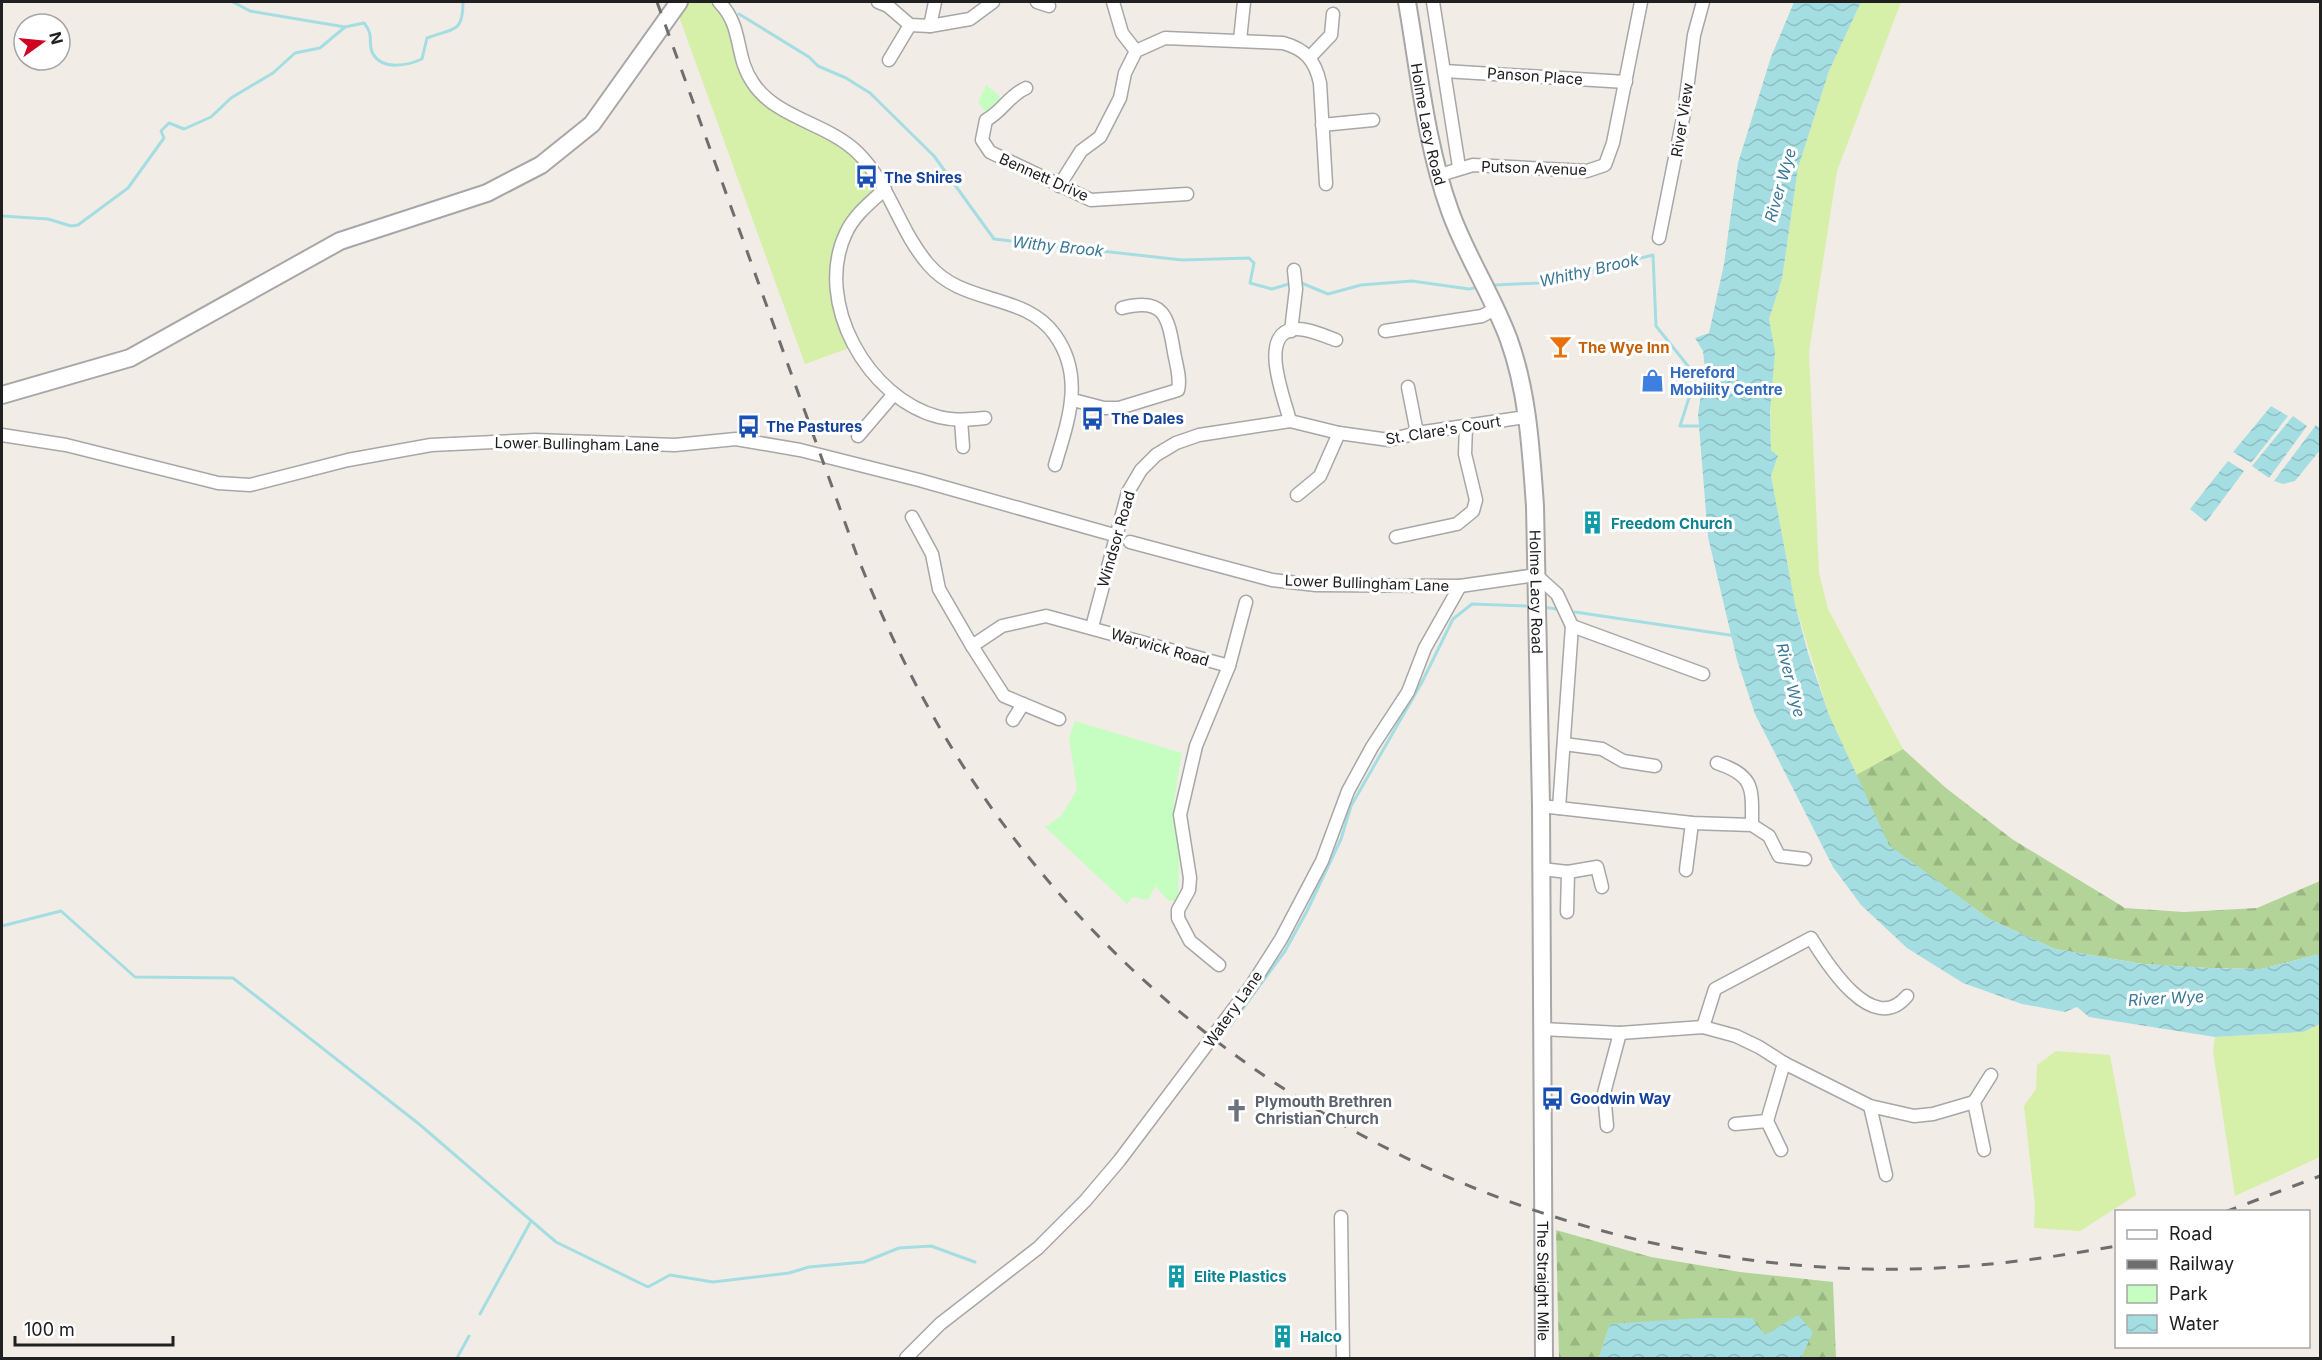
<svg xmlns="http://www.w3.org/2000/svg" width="2322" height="1360" font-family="Inter,sans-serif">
	<defs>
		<pattern id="forest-firs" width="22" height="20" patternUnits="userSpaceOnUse" patternTransform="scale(1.5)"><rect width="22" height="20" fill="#b3d498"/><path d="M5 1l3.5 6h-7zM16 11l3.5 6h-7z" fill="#9ab683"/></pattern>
		<pattern id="water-waves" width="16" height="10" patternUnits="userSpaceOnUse" patternTransform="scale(1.5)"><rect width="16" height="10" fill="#a4dee2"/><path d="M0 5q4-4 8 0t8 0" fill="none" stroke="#8dbec2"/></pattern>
	</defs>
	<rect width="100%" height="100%" fill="#f2ece6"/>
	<g fill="#d6efa9">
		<path d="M681,2H713L723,9L753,87L829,131L885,191C876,200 862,209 854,220C826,258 841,306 852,347L805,364L677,11Z"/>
		<polygon points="1861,2 1901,2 1837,171 1809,352 1819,573 1828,609 1903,749 1856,775 1829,715 1795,604 1771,476 1778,457 1771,450 1769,319 1782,279 1798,168 1829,71"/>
		<polygon points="2320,1024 2320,1157 2235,1196 2213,1051 2215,1037 2303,1032"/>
		<polygon points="2056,1051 2110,1055 2136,1195 2080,1231 2034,1228 2035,1205 2024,1106 2036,1089 2037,1065"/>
	</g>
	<g fill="url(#forest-firs)">
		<polygon points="1903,749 1946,788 2012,839 2125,908 2184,912 2257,908 2320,881 2320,954 2261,969 2208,968 2143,964 2055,949 1989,919 1888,845 1856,775"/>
		<polygon points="1556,1230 1651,1257 1740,1272 1833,1282 1836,1358 1801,1358 1812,1332 1765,1336 1652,1323 1610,1324 1599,1358 1559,1358"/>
	</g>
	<g fill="#c6fec1">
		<polygon points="986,85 1000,96 998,107 986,113 978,102"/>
		<polygon points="1075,721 1182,753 1174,800 1179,863 1178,902 1168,900 1155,886 1148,900 1133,897 1127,904 1045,827 1061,816 1077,790 1069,738"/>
	</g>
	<g fill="url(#water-waves)">
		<polygon points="1794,2 1861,2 1829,71 1798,168 1782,279 1769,319 1775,352 1770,412 1771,450 1778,456 1771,476 1795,604 1808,653 1829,715 1889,845 1989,919 2055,949 2143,964 2208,968 2261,969 2320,954 2320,1024 2303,1032 2215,1037 2089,1017 2077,1007 2065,1012 2022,1004 1963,983 1907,948 1861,905 1833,867 1755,714 1737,660 1708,537 1698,414 1705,369 1703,351 1695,338 1709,333 1724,264 1738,163 1771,57"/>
		<polygon points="2271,406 2288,416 2251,463 2233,452"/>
		<polygon points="2293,416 2307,426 2269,478 2252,466"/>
		<polygon points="2316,425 2320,428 2320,450 2295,481 2283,484 2274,481"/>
		<polygon points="2228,461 2244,471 2206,522 2190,509"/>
		<polygon points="1798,1315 1813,1332 1801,1358 1599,1358 1610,1324 1700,1318 1752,1318 1765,1335"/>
	</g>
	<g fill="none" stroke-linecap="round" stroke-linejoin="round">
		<g stroke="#a4dee2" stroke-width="3">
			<path d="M233,2L250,11L345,27L364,23C375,36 367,43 373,54C383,71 409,65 422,59L427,38C454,28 463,33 463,2"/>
			<polyline points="739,14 809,57 818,66 846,78 870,93 934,156 994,239 1182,260 1249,258 1254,263 1250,283 1272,289 1292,283"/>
			<polyline points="2,216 48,219 71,226 78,225 128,188 164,138 161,131 169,123 184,129 211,117 231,98 273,73 295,53 320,48 345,27"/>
			<polyline points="1299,282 1328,294 1361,285 1412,281 1469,289 1479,287"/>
			<polyline points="1495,285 1539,283 1653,255 1656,326 1696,376 1680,426 1701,426"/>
			<polyline points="1543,607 1556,609"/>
			<polyline points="1575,612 1736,636"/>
			<polyline points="2,926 61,911 135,977 233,978 419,1124 556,1242 648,1287 670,1275 713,1282 789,1273 809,1267 864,1262 899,1248 931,1246 975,1262"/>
			<polyline points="1230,1026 1285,951 1307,911 1341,839 1351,806 1422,682 1453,619 1472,604 1526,606"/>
			<polyline points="480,1314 531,1221"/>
			<polyline points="457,1358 469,1336"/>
		</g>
		<defs>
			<g id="minor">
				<path d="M719,2C744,27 734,56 753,83C777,119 828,123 858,153C890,185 899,230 928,264C963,306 1025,292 1055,335C1085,377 1068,421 1055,465"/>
				<polyline points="878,2 888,6 910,25 930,26 970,19 993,2"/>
				<polyline points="1037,2 1049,6"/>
				<polyline points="1113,2 1122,33 1136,51"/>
				<polyline points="1433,2 1459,167"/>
				<polyline points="930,26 935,2"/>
				<polyline points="1240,40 1244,2"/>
				<polyline points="1310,57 1331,35 1333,14"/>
				<polyline points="889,60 910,25"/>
				<polyline points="1444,71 1626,82"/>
				<path d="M1026,88C1008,96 1002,112 986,120L982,140L990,152L1091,200L1187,194"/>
				<polyline points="1322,125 1373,120"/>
				<polyline points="1440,175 1473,165 1587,171 1605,165 1613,143 1641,2"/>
				<path d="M1059,186L1081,151L1100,137L1120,98L1125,73L1136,51L1165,38L1283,43C1305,49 1315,60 1320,83L1326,184"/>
				<path d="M885,189C871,202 854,215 846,233C813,302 868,399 939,417C955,421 969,420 985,418"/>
				<polyline points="1659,238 1684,113 1694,35 1703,2"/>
				<polyline points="1291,331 1296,289 1294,270"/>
				<polyline points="1385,331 1482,316 1495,309"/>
				<polyline points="1408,387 1417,433"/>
				<path d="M1073,400L1104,408H1119L1178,390C1181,378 1176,364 1174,352C1168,316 1164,297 1122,308"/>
				<polyline points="961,420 963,447"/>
				<path d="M1290,421C1285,400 1257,333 1295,329C1308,328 1324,336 1336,340"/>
				<polyline points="2,435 66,445 218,483 250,485 348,460 431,445 535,440 675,445 736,439 800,450 919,480 1114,535"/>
				<polyline points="858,436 894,394"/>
				<polyline points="1297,495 1320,476 1339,433"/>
				<polyline points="912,517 932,554 939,589 972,646"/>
				<polyline points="1396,537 1457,524 1473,511 1476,500 1465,454 1466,426"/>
				<polyline points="1130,542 1272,580 1316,585 1460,586 1536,575 1557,594 1572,626 1559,808"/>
				<polyline points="1572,626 1703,674"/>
				<polyline points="1092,627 1128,492 1141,470 1156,455 1176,443 1199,435 1290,421 1339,433 1389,440 1417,433 1526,417"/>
				<polyline points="1059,719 1004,696 972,646 1002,626 1046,616 1229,666 1246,602"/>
				<polyline points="1013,720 1023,704"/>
				<polyline points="1564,744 1602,749 1623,761 1655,766"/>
				<path d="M1717,763C1755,776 1752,788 1752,825"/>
				<polyline points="1541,806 1692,823 1752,825 1769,836 1779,856 1805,859"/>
				<polyline points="1542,869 1568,872 1597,867 1602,887"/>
				<polyline points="1686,870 1692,823"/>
				<polyline points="1567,912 1568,872"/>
				<polyline points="1219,965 1190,941 1178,918 1178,910 1189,890 1190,878 1180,815 1196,746 1229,666"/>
				<path d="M1703,1027L1715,989L1811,938C1827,964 1873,1037 1907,996"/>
				<polyline points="1542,1029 1620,1033 1703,1027 1736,1036 1759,1047 1784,1063 1870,1106 1914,1116 1933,1114 1974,1102"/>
				<polyline points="1870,1106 1886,1175"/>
				<polyline points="1767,1121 1781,1150"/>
				<polyline points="1735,1124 1767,1121 1784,1063"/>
				<polyline points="1607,1126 1604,1093 1620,1033"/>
				<polyline points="1984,1150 1974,1102 1991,1075"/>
				<polyline points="1341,1217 1343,1358"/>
				<polyline points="906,1358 940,1324 1038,1248 1085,1201 1119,1161 1251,986 1281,939 1322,861 1348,791 1372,747 1408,692 1425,648 1460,586"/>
			</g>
			<g id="tertiary">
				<path id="s1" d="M1407,2C1419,71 1426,145 1450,211C1466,256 1493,296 1509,340C1528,393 1531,451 1535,506L1541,806L1544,1358"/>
				<polyline points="2,395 130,358 340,241 487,193 541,165 592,124 679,2"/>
			</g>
		</defs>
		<use href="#minor" stroke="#a7a7a7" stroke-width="15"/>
		<use href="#tertiary" stroke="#a7a7a7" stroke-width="20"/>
		<use href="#minor" stroke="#fff" stroke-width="12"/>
		<use href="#tertiary" stroke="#fff" stroke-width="16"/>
		<g stroke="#6e6e6e" stroke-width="3" stroke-dasharray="12 12" stroke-linecap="butt">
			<path d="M657,2L856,553C892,644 936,731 993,810C1195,1093 1519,1260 1866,1269C1951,1271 2034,1261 2116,1246"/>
			<polyline points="2225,1212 2320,1176"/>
		</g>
	</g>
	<defs>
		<symbol id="bus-bare" viewBox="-9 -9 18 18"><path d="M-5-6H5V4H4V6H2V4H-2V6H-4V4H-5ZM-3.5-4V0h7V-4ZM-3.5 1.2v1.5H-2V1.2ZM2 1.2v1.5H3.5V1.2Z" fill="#1a4fb4" stroke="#fff" stroke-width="2.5" paint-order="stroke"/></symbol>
		<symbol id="bar-bare" viewBox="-9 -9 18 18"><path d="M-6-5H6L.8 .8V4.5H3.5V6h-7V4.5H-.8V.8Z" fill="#e8710a" stroke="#fff" stroke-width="2.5" paint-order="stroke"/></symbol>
		<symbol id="shop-bare" viewBox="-9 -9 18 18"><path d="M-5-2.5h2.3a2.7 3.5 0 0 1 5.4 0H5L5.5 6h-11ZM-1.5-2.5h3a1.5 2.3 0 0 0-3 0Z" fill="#3f7fe0" stroke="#fff" stroke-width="2.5" paint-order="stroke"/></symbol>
		<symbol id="building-bare" viewBox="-9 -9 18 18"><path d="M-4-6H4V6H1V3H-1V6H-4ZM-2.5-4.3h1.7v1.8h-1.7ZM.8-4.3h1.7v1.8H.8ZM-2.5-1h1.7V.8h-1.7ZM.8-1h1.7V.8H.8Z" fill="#0f9aa8" stroke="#fff" stroke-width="2.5" paint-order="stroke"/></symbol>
		<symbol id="church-bare" viewBox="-9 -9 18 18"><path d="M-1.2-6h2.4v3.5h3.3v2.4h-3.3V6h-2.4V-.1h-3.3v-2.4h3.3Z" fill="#6b7280" stroke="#fff" stroke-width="2.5" paint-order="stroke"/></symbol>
	</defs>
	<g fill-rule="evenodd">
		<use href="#bus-bare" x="850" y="160" width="33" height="33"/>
		<use href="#bar-bare" x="1544" y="330" width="33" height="33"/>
		<use href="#shop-bare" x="1636" y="364" width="33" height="33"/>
		<use href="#bus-bare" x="1076" y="402" width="33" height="33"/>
		<use href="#bus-bare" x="732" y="410" width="33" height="33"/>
		<use href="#building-bare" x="1576" y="506" width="33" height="33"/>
		<use href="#bus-bare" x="1536" y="1082" width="33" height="33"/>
		<use href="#church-bare" x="1220" y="1094" width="33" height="33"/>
		<use href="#building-bare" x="1160" y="1260" width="33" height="33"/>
		<use href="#building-bare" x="1266" y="1320" width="33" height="33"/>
	</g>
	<g text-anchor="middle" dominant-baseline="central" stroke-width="6" stroke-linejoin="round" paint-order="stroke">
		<g font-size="15" fill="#202020" stroke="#fff">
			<text transform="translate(1535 76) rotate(4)">Panson Place</text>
			<text transform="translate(1682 120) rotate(-81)">River View</text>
			<text stroke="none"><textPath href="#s1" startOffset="124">Holme Lacy Road</textPath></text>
			<text transform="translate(1534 168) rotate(2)">Putson Avenue</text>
			<text transform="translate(1044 177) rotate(24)">Bennett Drive</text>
			<text transform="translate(1443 430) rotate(-9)">St. Clare's Court</text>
			<text transform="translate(577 444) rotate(1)">Lower Bullingham Lane</text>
			<text transform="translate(1116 539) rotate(-74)">Windsor Road</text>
			<text transform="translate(1367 583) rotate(2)">Lower Bullingham Lane</text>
			<text stroke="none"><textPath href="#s1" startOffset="610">Holme Lacy Road</textPath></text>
			<text transform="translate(1160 647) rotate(16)">Warwick Road</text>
			<text transform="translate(1233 1009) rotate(-55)">Watery Lane</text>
			<text stroke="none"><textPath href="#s1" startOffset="1299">The Straight Mile</textPath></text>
		</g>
		<g font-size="15" font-weight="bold" fill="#164399" stroke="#fff" text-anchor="start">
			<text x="884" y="177">The Shires</text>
			<text x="1111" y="418">The Dales</text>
			<text x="766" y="426">The Pastures</text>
			<text x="1570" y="1098">Goodwin Way</text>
		</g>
		<g font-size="15" font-weight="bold" fill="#c56008" stroke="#fff" text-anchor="start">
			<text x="1578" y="347">The Wye Inn</text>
		</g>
		<g font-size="15" font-weight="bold" fill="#366cbe" stroke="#fff" text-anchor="start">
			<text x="1670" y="372">Hereford<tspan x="1670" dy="17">Mobility Centre</tspan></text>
		</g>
		<g font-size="15" font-weight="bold" fill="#0d838f" stroke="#fff" text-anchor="start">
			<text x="1611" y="523">Freedom Church</text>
			<text x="1194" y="1276">Elite Plastics</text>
			<text x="1300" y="1336">Halco</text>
		</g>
		<g font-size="15" font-weight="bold" fill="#5b616d" stroke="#fff" text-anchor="start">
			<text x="1255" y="1101">Plymouth Brethren<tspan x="1255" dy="17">Christian Church</tspan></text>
		</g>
		<g font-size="16" font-style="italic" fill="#3a7797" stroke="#fff">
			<text transform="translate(1780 185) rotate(-74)">River Wye</text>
			<text transform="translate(1058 246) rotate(6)">Withy Brook</text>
			<text transform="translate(1589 270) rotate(-13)">Whithy Brook</text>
			<text transform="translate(1791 680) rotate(76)">River Wye</text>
			<text transform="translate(2166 998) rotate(-3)">River Wye</text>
		</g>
	</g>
	<rect width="2322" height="1360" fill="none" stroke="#202020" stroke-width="6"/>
	<rect x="2115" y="1210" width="195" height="138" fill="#ffffff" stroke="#a6a6a6" stroke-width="1.5"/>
	<rect x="2127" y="1230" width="30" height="9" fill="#ffffff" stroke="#a6a6a6" stroke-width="1.5"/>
	<text x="2169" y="1240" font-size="18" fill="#202020">Road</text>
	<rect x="2127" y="1260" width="30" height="9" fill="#6e6e6e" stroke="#a6a6a6" stroke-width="1.5"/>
	<text x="2169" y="1270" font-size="18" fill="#202020">Railway</text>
	<rect x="2127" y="1285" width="30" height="18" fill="#c6fec1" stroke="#a6a6a6" stroke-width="1.5"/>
	<text x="2169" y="1300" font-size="18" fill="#202020">Park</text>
	<rect x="2127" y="1315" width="30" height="18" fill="url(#water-waves)" stroke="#a6a6a6" stroke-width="1.5"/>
	<text x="2169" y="1330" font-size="18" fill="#202020">Water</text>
	<g transform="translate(42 42) rotate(75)"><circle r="28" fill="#ffffff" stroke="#a6a6a6" stroke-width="1.5"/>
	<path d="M0-4.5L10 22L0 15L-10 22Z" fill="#d10021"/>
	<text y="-9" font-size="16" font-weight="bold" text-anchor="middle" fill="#202020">N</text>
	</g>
	<path d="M15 1336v9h158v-9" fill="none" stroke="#202020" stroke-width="3"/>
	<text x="24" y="1336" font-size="18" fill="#202020" stroke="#ffffff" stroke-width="4.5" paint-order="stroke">100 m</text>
</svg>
